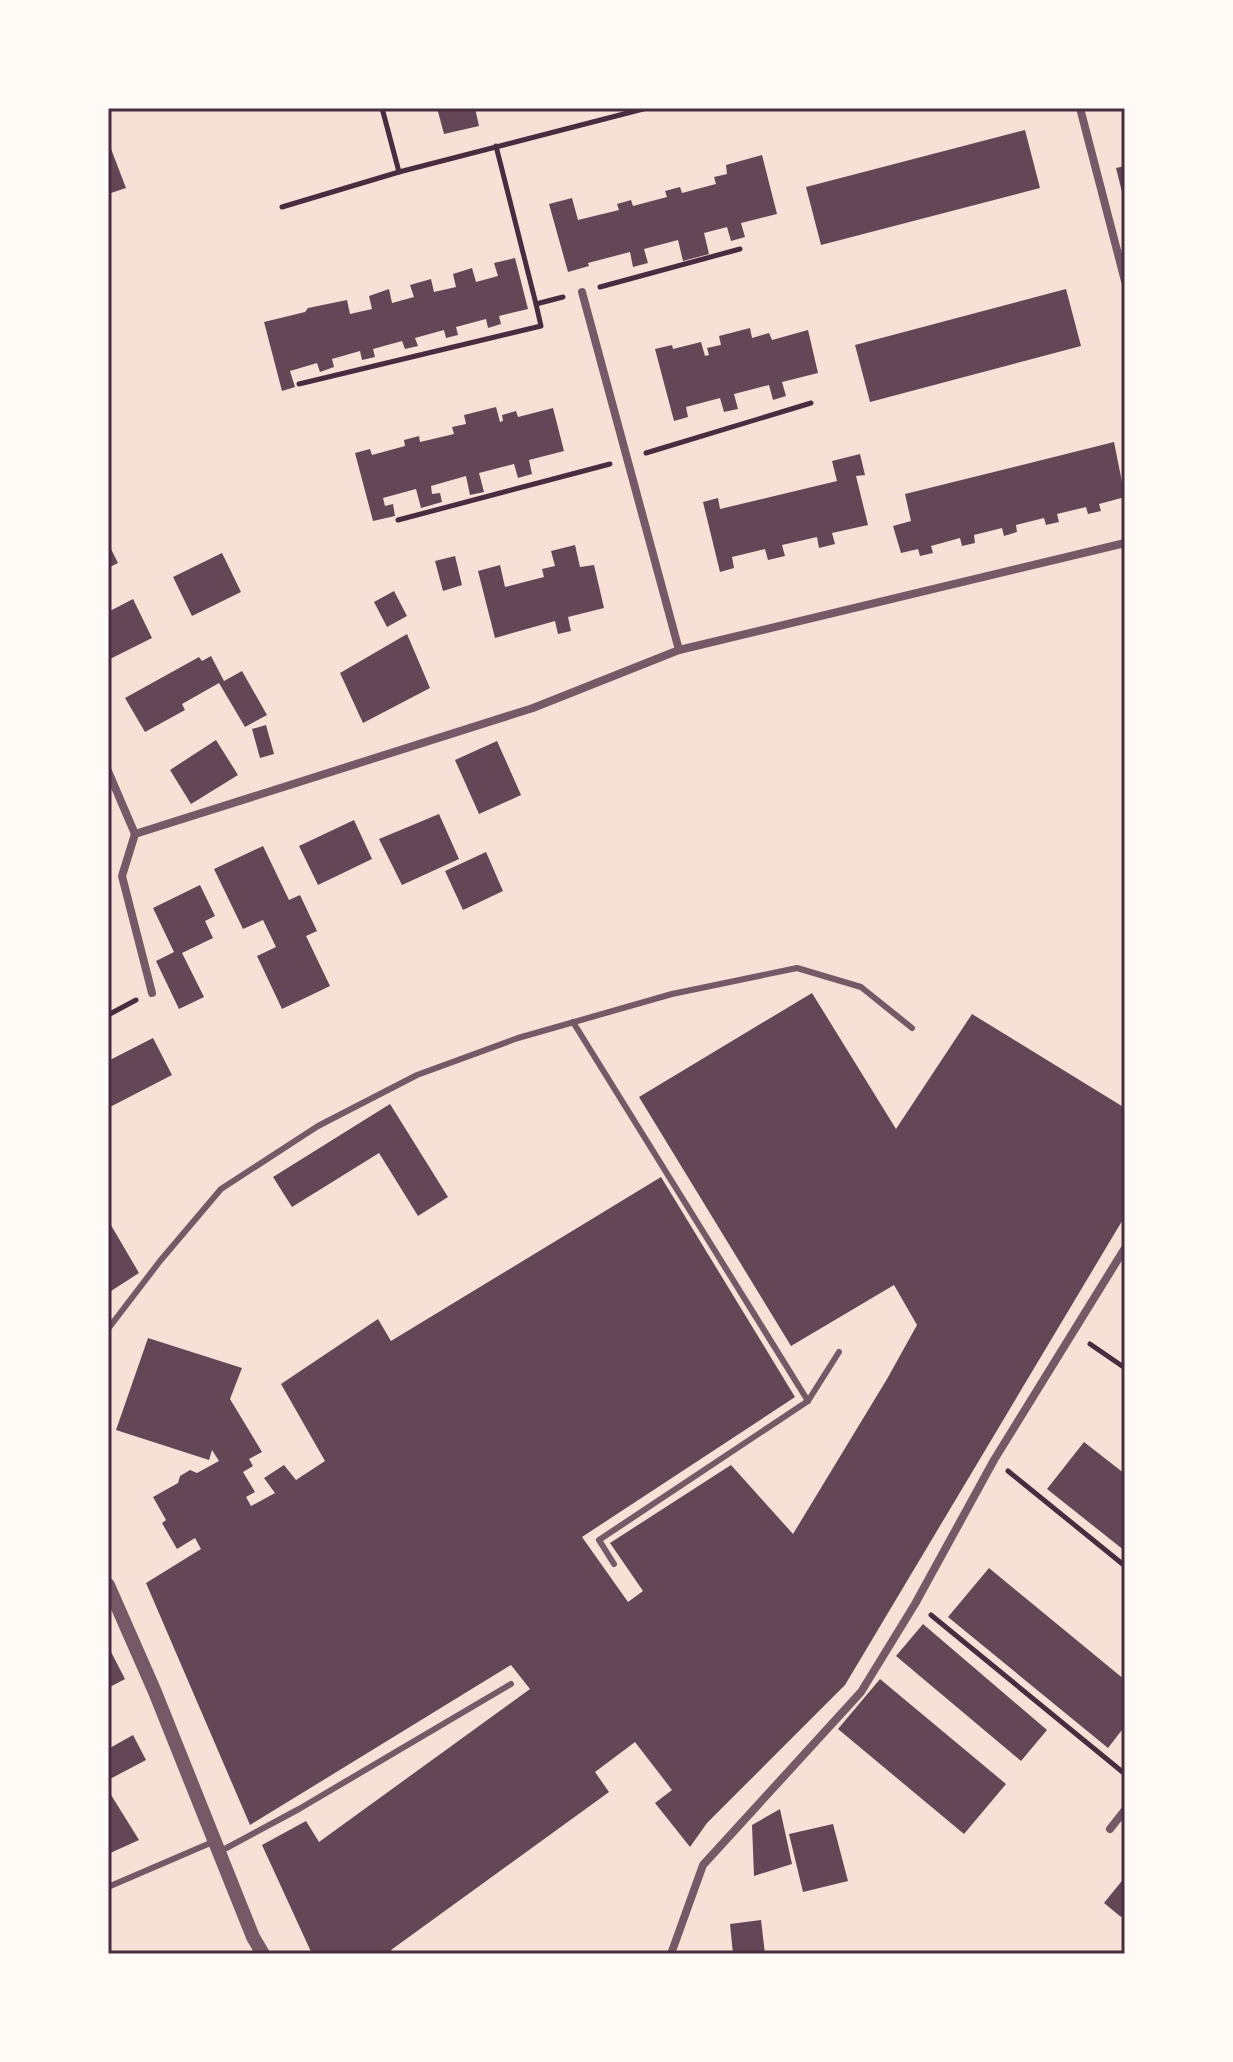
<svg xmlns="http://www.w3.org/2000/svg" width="1233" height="2062" font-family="Jost,sans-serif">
	<rect width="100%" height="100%" fill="#f7e1d7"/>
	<g fill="#644757">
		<polygon points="437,108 475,108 479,126 444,134"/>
		<polygon points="1025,130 1040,188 821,245 806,187"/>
		<polygon points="108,141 126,188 108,194"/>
		<polygon points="762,155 777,214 741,223 745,237 731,241 727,227 704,233 709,254 683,261 678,240 644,249 648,263 633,267 630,252 588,263 589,266 568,272 549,204 572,198 578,220 619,210 617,204 631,200 633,206 667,197 665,191 680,187 682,193 716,184 714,177 727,174 726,165"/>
		<polygon points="1125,166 1125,200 1124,200 1116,168"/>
		<polygon points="515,258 528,309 499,316 501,324 488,328 486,319 456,327 458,335 446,338 444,330 415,338 418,346 405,349 402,341 373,349 375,357 362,360 360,351 332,359 334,367 320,372 317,363 290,371 295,387 282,391 264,322 305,312 308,308 347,300 350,314 372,309 369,296 389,289 392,303 414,297 410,285 431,279 434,292 456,287 453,274 472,268 476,282 498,276 494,263"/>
		<polygon points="1066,289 1081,346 870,402 855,345"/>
		<polygon points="750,328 752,338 769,333 772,340 808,330 818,373 782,382 786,396 773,400 769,385 734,394 738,409 724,412 720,398 686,407 688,417 674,421 655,349 672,345 673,349 701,342 705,356 709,355 707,348 721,345 719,336"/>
		<polygon points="496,407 500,422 503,421 502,415 516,411 518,417 553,408 564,451 529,460 532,474 518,478 514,464 479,473 484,492 470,495 466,476 431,486 432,494 440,493 442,502 421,508 416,489 383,498 385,506 393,504 395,516 373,521 355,453 370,449 372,455 405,446 404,440 419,436 420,442 454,434 452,427 466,424 464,415"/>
		<polygon points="1114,442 1125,497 1099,504 1101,511 1088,514 1086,507 1057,514 1059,522 1046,525 1044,518 1016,525 1017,532 1004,536 1002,528 974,535 975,543 962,546 960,538 931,546 933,553 920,556 918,549 901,553 893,526 911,521 905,494"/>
		<polygon points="860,454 865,475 856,476 868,525 832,533 835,544 819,548 817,537 782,545 785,556 768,560 765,549 732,557 734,568 720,572 703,502 718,498 720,509 837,481 832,461"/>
		<polygon points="108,543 118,563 108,568"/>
		<polygon points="575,545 580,567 594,565 604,608 568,617 571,631 558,634 555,621 495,638 478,571 500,565 505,587 544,577 542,569 555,566 551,551"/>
		<polygon points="222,553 241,592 192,616 173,577"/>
		<polygon points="455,556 462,585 443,591 435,561"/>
		<polygon points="394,591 407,616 387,627 374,602"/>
		<polygon points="133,599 152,638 108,660 108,612"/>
		<polygon points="407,634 430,688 363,723 340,673"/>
		<polygon points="211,656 224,681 242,671 267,715 245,727 219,683 182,704 185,710 145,732 125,698 199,657 202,661"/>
		<polygon points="266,725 274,754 260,758 252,729"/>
		<polygon points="216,740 238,775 191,804 170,770"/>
		<polygon points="497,741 521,795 479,814 455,760"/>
		<polygon points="439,814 459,859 402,885 379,839"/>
		<polygon points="354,820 372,859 318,885 299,846"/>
		<polygon points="263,846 289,900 300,895 317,931 306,936 330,986 282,1009 257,956 276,947 263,920 243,929 214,869"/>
		<polygon points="486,852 503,891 463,910 445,871"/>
		<polygon points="200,885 215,916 205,921 213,938 182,953 204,997 179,1009 156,961 174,952 153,908"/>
		<polygon points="812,993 896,1129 972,1014 1125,1108 1125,1216 845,1685 707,1823 690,1847 655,1803 672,1790 635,1742 595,1772 609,1792 391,1950 394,1954 312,1954 262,1845 306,1821 319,1842 530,1689 511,1665 250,1825 146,1583 201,1549 195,1538 177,1549 162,1523 166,1520 153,1497 178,1483 180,1476 190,1470 197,1473 219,1461 212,1450 209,1460 116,1430 148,1338 242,1368 230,1399 262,1452 249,1459 253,1466 243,1472 255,1492 246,1497 251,1506 275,1493 264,1478 284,1465 296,1480 325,1461 281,1384 378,1319 391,1341 661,1177 795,1397 582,1537 628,1602 643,1591 610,1543 731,1465 793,1534 887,1379 917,1325 894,1285 791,1346 639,1097"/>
		<polygon points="153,1038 172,1075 108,1108 108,1061"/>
		<polygon points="390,1104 448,1197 418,1216 379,1153 292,1207 273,1177"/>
		<polygon points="108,1220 139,1273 108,1293"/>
		<polygon points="1084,1442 1125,1474 1125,1551 1047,1489"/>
		<polygon points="989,1568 1125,1680 1125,1726 1108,1748 948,1617"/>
		<polygon points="923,1624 1047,1730 1021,1761 896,1656"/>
		<polygon points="108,1646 125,1679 108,1688"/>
		<polygon points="880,1679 1006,1784 964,1834 838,1729"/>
		<polygon points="133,1735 146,1760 108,1780 108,1749"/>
		<polygon points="108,1790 139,1840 108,1854"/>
		<polygon points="780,1809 792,1864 754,1876 752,1825"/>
		<polygon points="833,1824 848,1881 803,1892 789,1834"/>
		<polygon points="1125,1877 1125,1912 1121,1917 1104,1903"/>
		<polygon points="761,1920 765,1954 733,1954 730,1924"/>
	</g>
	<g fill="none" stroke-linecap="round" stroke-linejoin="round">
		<g stroke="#4a2c40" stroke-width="5">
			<polyline points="382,108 399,172"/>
			<polyline points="496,146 536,304 563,297"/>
			<polyline points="282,207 399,172 647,108"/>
			<polyline points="600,287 740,249"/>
			<polyline points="299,384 541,326 536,304"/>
			<polyline points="646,453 811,403"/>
			<polyline points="398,520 610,464"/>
			<polyline points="108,1015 136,1000"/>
			<polyline points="1090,1344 1125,1368"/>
			<polyline points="1008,1471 1125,1566"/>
			<polyline points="931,1615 1125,1774"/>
		</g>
		<g stroke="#755966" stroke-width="6">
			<polyline points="573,1022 808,1401 839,1352"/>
			<polyline points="108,1329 160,1261 221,1189 318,1126 417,1075 518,1038 672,994 797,968 861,987 912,1028"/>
			<polyline points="614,1564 599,1540 808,1401"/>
			<polyline points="219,1852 299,1809 511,1684"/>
			<polyline points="108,1887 215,1841"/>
		</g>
		<g stroke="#755966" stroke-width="8">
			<polyline points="1080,108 1125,281"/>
			<polyline points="582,292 679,650"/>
			<polyline points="108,771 135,834 533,708 679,650 1125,543"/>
			<polyline points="135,834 122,876 152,993"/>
			<polyline points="1110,1829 1125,1810"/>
			<polyline points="671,1954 703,1865 861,1692 915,1604 994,1460 1125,1248"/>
		</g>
		<polyline stroke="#755966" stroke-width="14" points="108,1585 155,1692 253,1937 263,1954"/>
	</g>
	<rect width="1233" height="2062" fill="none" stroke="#fffaf5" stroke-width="220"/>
	<rect x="110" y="110" width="1013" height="1842" fill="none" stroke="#4a2c40" stroke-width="3"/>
</svg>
